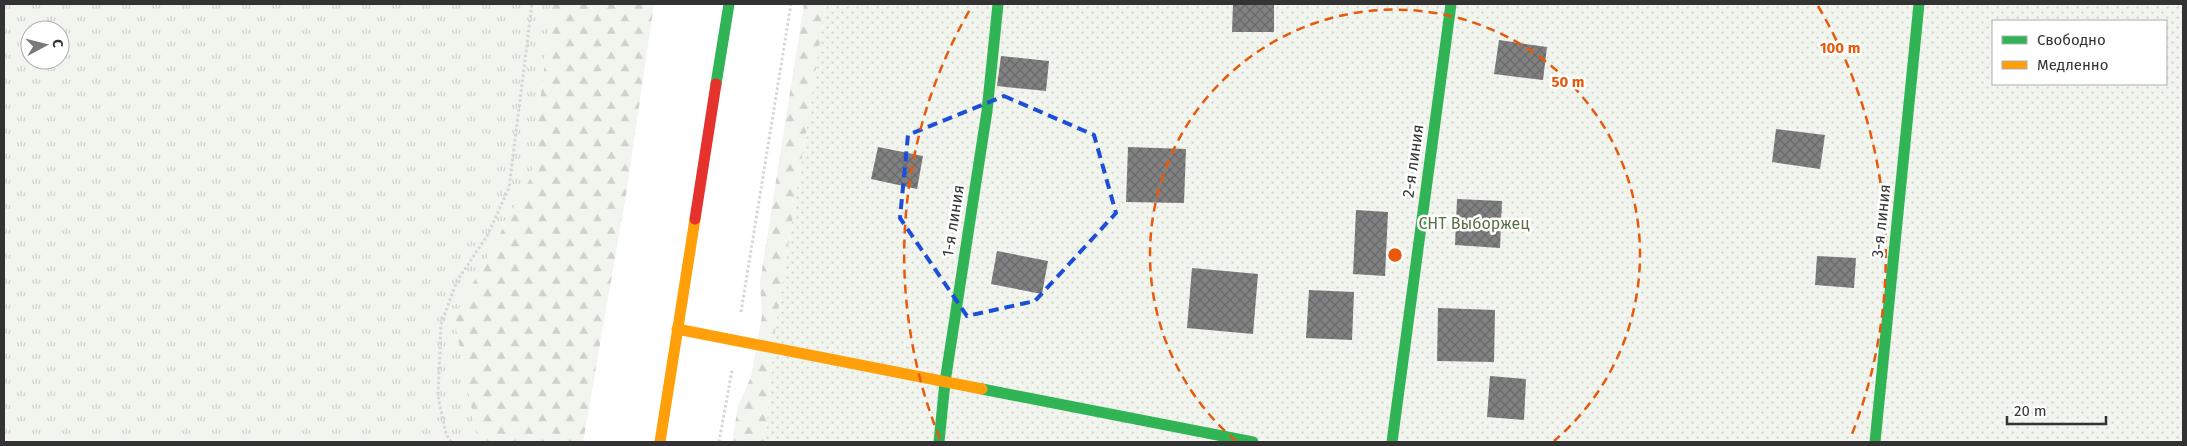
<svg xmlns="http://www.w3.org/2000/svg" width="2187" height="446" font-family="'Fira Sans',sans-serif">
	<defs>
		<pattern id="grass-tufts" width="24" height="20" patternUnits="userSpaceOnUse" patternTransform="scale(1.25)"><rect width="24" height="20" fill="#f1f5ed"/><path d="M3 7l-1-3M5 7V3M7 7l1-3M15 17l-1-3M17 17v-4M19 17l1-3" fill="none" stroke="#cfd2cc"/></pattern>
		<pattern id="forest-firs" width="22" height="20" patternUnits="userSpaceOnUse" patternTransform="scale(1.25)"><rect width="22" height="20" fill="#f1f5ed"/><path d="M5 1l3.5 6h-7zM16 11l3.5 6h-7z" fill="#cfd2cc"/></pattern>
		<pattern id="garden-dots" width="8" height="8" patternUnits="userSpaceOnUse" patternTransform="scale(1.25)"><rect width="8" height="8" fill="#f1f5ed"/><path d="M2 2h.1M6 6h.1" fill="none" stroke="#cfd2cc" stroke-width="1.8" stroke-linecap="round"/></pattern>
		<pattern id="building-cross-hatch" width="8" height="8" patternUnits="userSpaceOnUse" patternTransform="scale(1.25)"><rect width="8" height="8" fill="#818181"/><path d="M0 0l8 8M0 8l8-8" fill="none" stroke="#6a6a6a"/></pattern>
	</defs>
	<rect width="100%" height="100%" fill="#fff"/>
	<path fill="url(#grass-tufts)" fill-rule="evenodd" d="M4,4H552L531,177L454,318L478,442H4ZM30,30H60V60H30Z"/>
	<g fill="url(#forest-firs)">
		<polygon points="552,4 654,4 627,189 583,442 478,442 454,318 531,177"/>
		<polygon points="804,4 826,4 775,332 765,442 732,442 738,406 751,377 762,315 760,282"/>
	</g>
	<path fill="url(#garden-dots)" fill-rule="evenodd" d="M826,4H2183V442H765L775,332ZM1993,21H2166V84H1993Z"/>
	<g fill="url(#building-cross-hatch)">
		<polygon points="1233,4 1274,4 1274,32 1232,32"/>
		<polygon points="1499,40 1547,47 1543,80 1494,74"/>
		<polygon points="1001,56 1049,61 1046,91 997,86"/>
		<polygon points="1776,129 1825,135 1820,169 1772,162"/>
		<polygon points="878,147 923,156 917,189 871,179"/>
		<polygon points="1128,147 1186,149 1184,203 1126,202"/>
		<polygon points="1457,199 1502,201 1500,248 1455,245"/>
		<polygon points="1356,210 1388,212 1385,276 1353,274"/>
		<polygon points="997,251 1048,261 1042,294 991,284"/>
		<polygon points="1817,256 1856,258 1854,288 1815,285"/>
		<polygon points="1192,268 1258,274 1253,334 1187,328"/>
		<polygon points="1309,290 1354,292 1352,340 1306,338"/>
		<polygon points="1438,308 1495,310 1494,362 1437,361"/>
		<polygon points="1490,376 1526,379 1524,420 1487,417"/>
	</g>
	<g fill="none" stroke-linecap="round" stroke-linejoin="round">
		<g stroke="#d6d6d6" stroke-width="3" stroke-dasharray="2.5 2.5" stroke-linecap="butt">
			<polyline points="741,312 791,4"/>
			<polyline points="451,442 446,434 438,396 441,324 457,281 487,236 509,188 532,4"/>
			<polyline points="719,442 732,370"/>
		</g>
		<g stroke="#30b455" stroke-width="11">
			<polyline points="716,84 729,4"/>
			<polyline points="982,389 1253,442"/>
			<polyline points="939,442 945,382 987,111 998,4"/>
			<polyline points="1392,442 1451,4"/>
			<polyline points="1875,442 1919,4"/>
		</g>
		<g stroke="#ff9f0a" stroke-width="11">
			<polyline points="677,329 982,389"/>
			<polyline points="660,442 695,219"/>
		</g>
		<polyline stroke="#e5322d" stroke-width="11" points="695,219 716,84"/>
	</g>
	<path fill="none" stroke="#1d4ed8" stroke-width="4" stroke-dasharray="10 6" stroke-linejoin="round" d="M1004,96L1094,135L1116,213L1035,301L967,316L900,218L908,135Z"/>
	<g fill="none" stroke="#e8590c" stroke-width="2.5" stroke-dasharray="9 6">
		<path d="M1236 441A245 245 0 1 1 1554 441"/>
		<path d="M940 439A491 491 0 0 1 972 6M1818 6A491 491 0 0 1 1850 439"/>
	</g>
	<g text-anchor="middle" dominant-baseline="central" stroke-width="5" stroke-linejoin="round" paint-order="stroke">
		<g font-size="16" fill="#333" stroke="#fff">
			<text transform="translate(1413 161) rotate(-82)">2-я линия</text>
			<text transform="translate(953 221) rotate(-81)">1-я линия</text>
			<text transform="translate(1881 221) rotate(-84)">3-я линия</text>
		</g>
		<g font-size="16" fill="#56703f" stroke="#fff">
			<text x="1474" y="223">СНТ Выборжец</text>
		</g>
	</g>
	<circle cx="1395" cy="255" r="8" fill="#e8590c" stroke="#fff" stroke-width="2.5"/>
	<g font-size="15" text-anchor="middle" font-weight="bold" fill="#e8590c" stroke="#fff" stroke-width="5" stroke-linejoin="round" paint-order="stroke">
		<text x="1840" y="53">100 m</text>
		<text x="1568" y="87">50 m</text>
	</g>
	<rect width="2187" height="446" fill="none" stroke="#333333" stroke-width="10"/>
	<rect x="1992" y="20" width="175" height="65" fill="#ffffff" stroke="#adadad"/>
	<rect x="2002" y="36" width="25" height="8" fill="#30b455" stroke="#adadad"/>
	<text x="2037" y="45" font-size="15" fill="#333333">Свободно</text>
	<rect x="2002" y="61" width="25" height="8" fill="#ff9f0a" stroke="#adadad"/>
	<text x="2037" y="70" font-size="15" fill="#333333">Медленно</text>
	<g transform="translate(45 45) rotate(83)"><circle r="24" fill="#ffffff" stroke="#adadad"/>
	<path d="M0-4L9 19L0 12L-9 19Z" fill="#7a7a7a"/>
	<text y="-8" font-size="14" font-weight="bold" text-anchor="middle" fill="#333333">С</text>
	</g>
	<path d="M2007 416v8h99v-8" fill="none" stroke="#333333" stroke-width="2.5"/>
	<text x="2014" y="416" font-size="15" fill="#333333" stroke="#ffffff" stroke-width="4" paint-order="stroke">20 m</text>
</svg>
